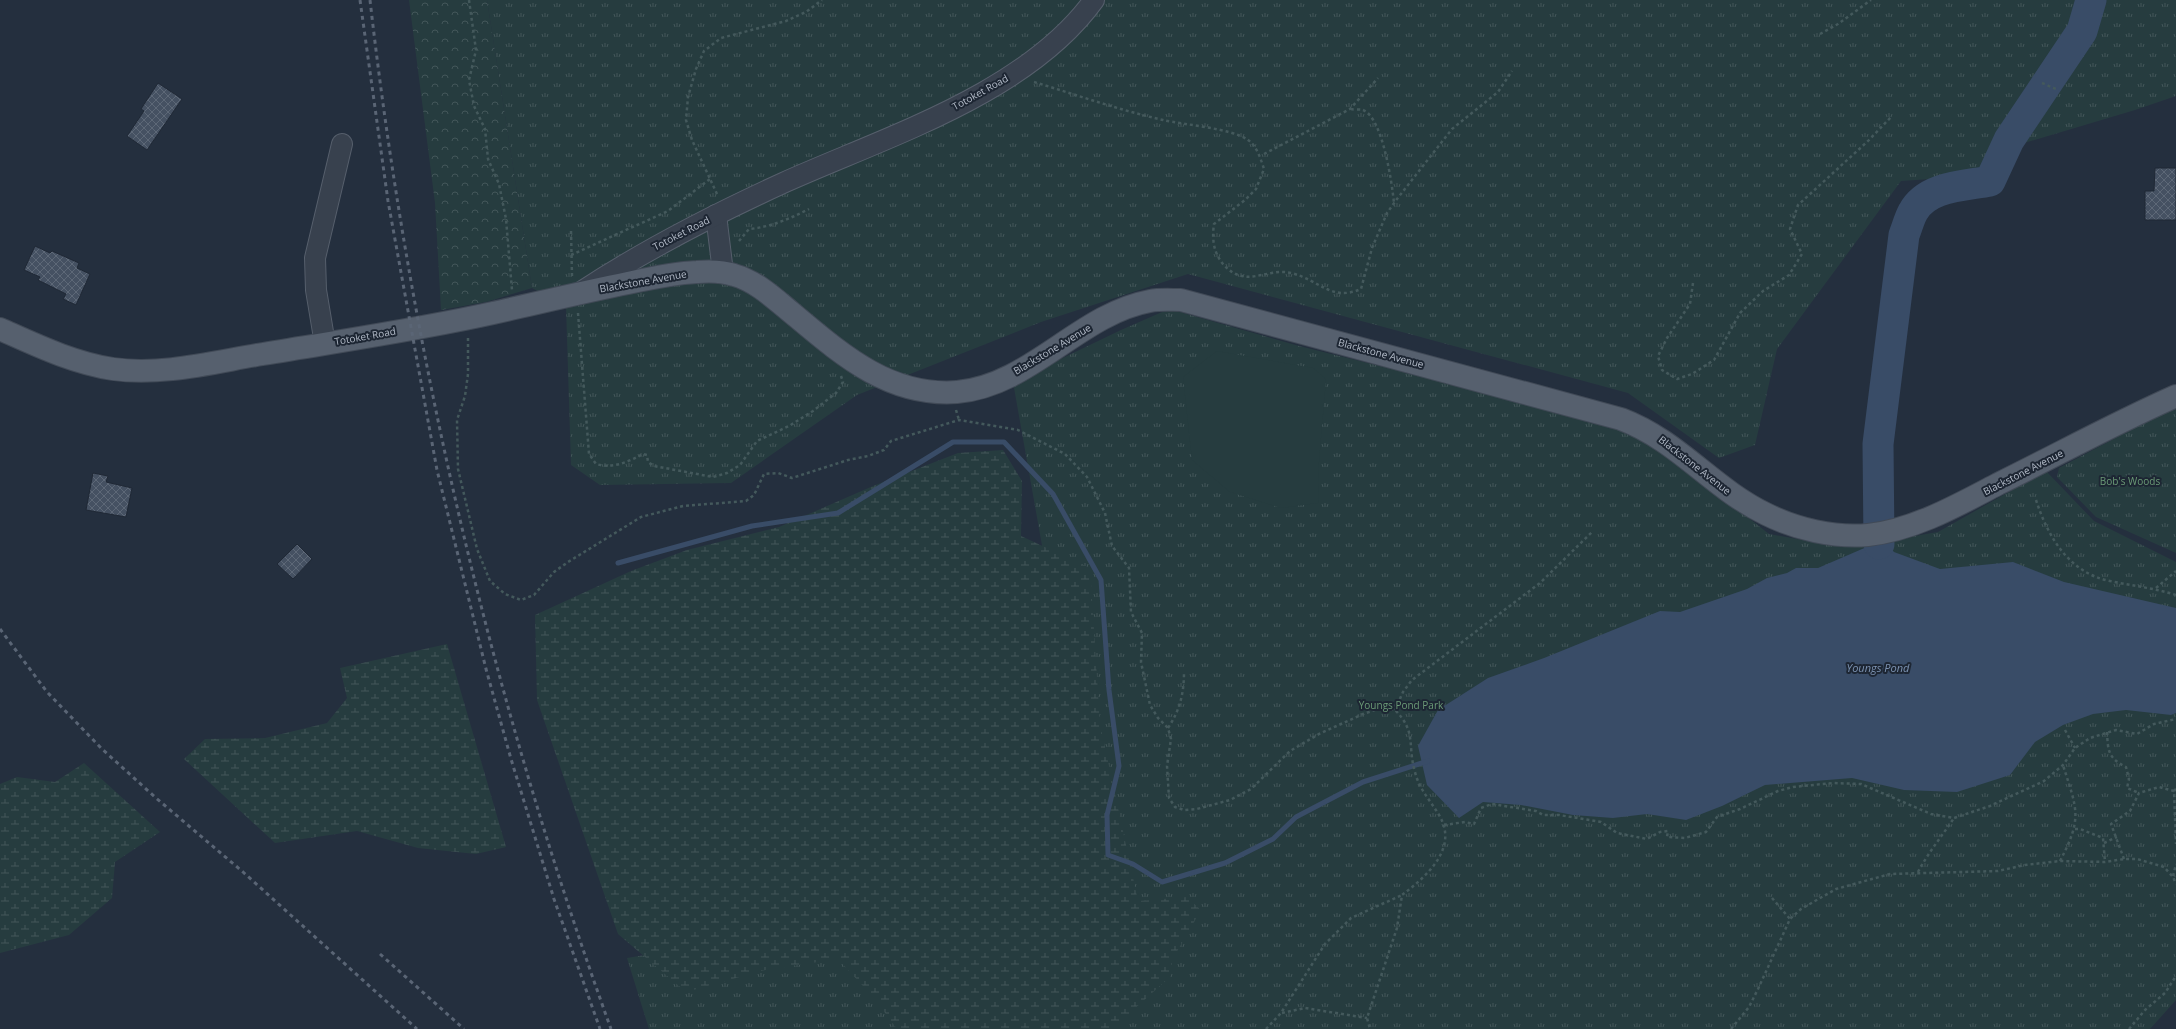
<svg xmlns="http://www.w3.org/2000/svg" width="2176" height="1029" font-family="'Open Sans',sans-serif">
	<defs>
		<pattern id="grass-tufts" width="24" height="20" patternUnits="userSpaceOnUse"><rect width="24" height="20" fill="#263c3f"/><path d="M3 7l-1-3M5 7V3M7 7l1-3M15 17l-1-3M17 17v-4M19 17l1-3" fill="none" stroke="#435659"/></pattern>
		<pattern id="forest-crowns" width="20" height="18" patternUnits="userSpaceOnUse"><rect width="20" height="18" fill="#263c3f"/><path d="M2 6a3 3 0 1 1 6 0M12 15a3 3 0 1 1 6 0" fill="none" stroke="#435659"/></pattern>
		<pattern id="wetland-marsh" width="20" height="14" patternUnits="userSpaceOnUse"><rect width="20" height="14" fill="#263c3f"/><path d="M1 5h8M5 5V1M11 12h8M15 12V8" fill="none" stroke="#435659"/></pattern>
		<pattern id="building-cross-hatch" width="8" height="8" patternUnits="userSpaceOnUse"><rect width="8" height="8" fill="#455162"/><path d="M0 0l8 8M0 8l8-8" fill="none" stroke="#5d6877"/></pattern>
	</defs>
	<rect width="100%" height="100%" fill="#242f3e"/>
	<g fill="url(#grass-tufts)">
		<polygon points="487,0 2176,0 2176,96 2135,110 2021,144 1987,175 1901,181 1777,349 1755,445 1719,458 1628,393 1188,274 1041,322 857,395 731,483 600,485 571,465 566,306 532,288"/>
		<polygon points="1169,309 1299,346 1627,427 1652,442 1769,534 1830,545 1867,544 1938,532 2046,471 2094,521 2176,562 2176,1000 2150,1029 649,1029 627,958 1101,878 1013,382 1121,330"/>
		<polygon points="2176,406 2176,553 2096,517 2057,477 2059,468"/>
	</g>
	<polygon fill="url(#forest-crowns)" points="409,0 487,0 532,288 486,302 441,310 435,203"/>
	<g fill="url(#wetland-marsh)">
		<polygon points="1003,450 1022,481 1021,536 1090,568 1100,724 1138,901 1187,897 1201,910 1172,960 1171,976 1112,1029 897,1029 874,998 838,959 765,970 686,992 618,934 537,700 535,615 631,571 687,550 779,527 873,486 958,453"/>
		<polygon points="447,644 506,847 476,854 418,848 357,831 275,843 184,759 205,739 265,738 327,723 347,698 340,668"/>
		<polygon points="84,763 160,832 115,862 112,898 69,935 0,953 0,784 17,777 55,782"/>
	</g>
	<polygon fill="#263c3f" points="1217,351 1313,368 1326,379 1319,462 1318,503 1281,508 1230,492 1192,460 1183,377"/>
	<polygon fill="#394c67" points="1886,543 1894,552 1940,569 2013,562 2064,582 2176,608 2176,713 2171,715 2126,710 2093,714 2063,725 2035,742 2010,775 1957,792 1904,790 1852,778 1765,785 1722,806 1686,820 1647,814 1613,818 1573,815 1521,805 1483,802 1459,818 1427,785 1418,746 1438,710 1488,678 1544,658 1660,611 1680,612 1747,589 1767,578 1787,573 1796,568 1818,568 1869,546"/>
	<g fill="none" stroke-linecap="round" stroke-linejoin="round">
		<polyline stroke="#394c67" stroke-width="5" points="618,563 752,526 838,513 953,442 1004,442 1053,494 1101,580 1109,690 1119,766 1107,815 1108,855 1133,864 1162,882 1225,863 1273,839 1296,817 1363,782 1428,761"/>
		<path stroke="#394c67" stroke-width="31" d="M1879,544L1878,444L1904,235C1907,228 1909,219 1913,212C1927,186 1964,186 1990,181L2009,140L2082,31L2091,0"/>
	</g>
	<g fill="url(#building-cross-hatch)" stroke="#1f2835">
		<polygon points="158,83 182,99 147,150 127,136 144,111 141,109"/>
		<polygon points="2155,168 2176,168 2176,220 2145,220 2145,191 2154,191"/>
		<polygon points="35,246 50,253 52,251 79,263 77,268 90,274 76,305 63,299 66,294 38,280 40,277 24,270"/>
		<polygon points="93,473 108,476 106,482 132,488 126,517 86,510"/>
		<polygon points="297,544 312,559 293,579 277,564"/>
	</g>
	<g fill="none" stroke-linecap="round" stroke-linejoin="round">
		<defs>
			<g id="minor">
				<polyline points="716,215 723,272"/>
				<path d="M581,292C646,249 713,215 783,183C885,137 1026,94 1094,0"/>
				<polyline points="325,344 316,290 315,258 342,144"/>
			</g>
			<path id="major" d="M0,329C36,345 73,363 113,369C162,376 214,362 263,354C339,341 417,330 493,313C538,303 583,292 628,283C651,278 674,273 697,272C709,271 722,271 734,275C756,281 775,299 792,313C841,354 889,397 957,392C1030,386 1079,314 1150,301C1160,299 1171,300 1181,300L1621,419C1679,441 1712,488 1766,514C1796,529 1834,538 1868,535C1914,530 1958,505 1998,484C2057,455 2115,423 2176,396"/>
		</defs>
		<use href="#minor" stroke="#565f6c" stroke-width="22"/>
		<use href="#major" stroke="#414a57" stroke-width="24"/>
		<g stroke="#44595c" stroke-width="2.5" stroke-dasharray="3 3" stroke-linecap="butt">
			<polyline points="469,0 476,50 469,80 474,106 485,129 488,159 499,184 506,219 512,290"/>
			<polyline points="1820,34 1838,24 1871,0"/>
			<path d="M1034,82C1077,95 1119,110 1163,120C1184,125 1231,128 1248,140C1257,146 1261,160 1264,169L1256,189L1245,200L1214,224C1212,238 1213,252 1223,264C1245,290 1267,267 1291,273C1320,280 1331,302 1361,289L1372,248L1387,213L1397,199L1452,129L1498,92L1512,71"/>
			<polyline points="2042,83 2056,89"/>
			<path d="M1351,109C1354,110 1360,109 1363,110C1383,118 1392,184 1394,203"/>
			<polyline points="1264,154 1350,109 1378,78"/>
			<polyline points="717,194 692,140 686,120 688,97 696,69 704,51 721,38 786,21 806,12 822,0"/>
			<polyline points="571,231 572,276"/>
			<path d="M739,241L749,229C771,227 789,219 809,209"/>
			<polyline points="571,255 668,211 710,179"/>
			<polyline points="1693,283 1690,304 1667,338 1658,356 1662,370 1677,379 1692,374 1714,360 1740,313 1763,291 1789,275 1802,254 1790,229 1798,205 1868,141 1892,116"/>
			<path d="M578,313L589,454L596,464C613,469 628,462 643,454L647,455L648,462L654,466L713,477L727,473L740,465L757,441L789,426L813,411L836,393L843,382L841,376"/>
			<path d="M468,338V374L465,396L457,420L458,469L477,549L490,581L505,594L521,600L534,595L554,572L568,562L641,517L683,506L746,501L754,495L764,474L778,473L792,478L848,460L868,456L884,450L891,441L959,420L1018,430L1065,454L1087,477L1105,513L1112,546L1129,568L1131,612L1142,633L1141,662L1150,705L1158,718L1168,728L1171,739L1167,766L1169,798L1175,807L1184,810L1197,809L1230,800L1251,789L1290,751L1319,734L1363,714L1381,708L1395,710C1417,732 1407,745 1415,772C1419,789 1430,800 1439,815C1459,848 1427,876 1402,895L1397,928L1367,1018L1370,1029"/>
			<polyline points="956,410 959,420"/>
			<path d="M2036,500C2048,537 2069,573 2110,581C2133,586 2154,588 2176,595"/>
			<polyline points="2156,588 2176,571"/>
			<polyline points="1395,710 1403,692 1412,680 1540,583 1593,531"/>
			<path d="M1168,728C1180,710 1184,693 1184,672"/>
			<polyline points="2065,730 2075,748"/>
			<path d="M2107,732C2108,751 2108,758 2126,767L2129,779L2127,788L2139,793"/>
			<polyline points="2176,789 2174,791 2176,844"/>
			<polyline points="1444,825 1465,822 1474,824 1481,808 1492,804 1536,811 1543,815 1559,815 1601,822 1617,833 1647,839 1660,832 1668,831 1667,837 1685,838 1706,832 1717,817 1740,809 1778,791 1793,787 1833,783 1861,784 1931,814 1954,818 1990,806 2044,781 2063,765 2075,748 2090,738 2116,730 2137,734 2154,724 2176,719"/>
			<polyline points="2075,829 2080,829 2103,838 2105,862"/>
			<polyline points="2104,843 2117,837"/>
			<polyline points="2124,859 2111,824 2130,811 2139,793 2159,787 2174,791"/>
			<path d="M2060,861C2083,817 2077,810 2063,765"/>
			<path d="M1918,872C1928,853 1942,836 1954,818"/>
			<polyline points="2173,876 2176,864"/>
			<polyline points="1772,898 1790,919"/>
			<polyline points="1282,1013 1305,1008 1367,1018"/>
			<polyline points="1266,1029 1281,1013 1325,944 1351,918 1402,895"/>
			<polyline points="1731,1029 1749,1007 1758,989 1790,919 1801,909 1836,889 1890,874 1998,871 2025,865 2060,861 2105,862 2124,859 2137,859 2164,867 2173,877 2176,884"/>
			<polyline points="2129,1029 2145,1010 2165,993 2176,976"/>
		</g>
		<use href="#minor" stroke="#38414e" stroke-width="20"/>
		<use href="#major" stroke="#56606e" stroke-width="22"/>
		<g stroke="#5a6575" stroke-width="3" stroke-dasharray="4 4" stroke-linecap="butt">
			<polyline points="360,0 388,201 437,470 486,669 511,759 554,899 600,1029"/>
			<path d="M370,0C410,351 491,697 611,1029"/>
			<polyline points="0,629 47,692 102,749 156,798 243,872 417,1029"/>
			<polyline points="380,954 464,1029"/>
		</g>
	</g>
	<g text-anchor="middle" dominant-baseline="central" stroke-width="4" stroke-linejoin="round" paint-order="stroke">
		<g font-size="10" fill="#b4bcc9" stroke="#1d2633">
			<text transform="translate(980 92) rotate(-29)">Totoket Road</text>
			<text transform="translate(681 233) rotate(-27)">Totoket Road</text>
			<text transform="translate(643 281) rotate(-10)">Blackstone Avenue</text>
			<text transform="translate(365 336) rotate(-10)">Totoket Road</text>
			<text transform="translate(1052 349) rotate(-31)">Blackstone Avenue</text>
			<text transform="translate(1381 353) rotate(15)">Blackstone Avenue</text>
			<text transform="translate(1695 465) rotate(38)">Blackstone Avenue</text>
			<text transform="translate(2023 472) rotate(-27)">Blackstone Avenue</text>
		</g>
		<g font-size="10" fill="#6b9a76" stroke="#1d2633">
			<text x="2130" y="481">Bob's Woods</text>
			<text x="1401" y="705">Youngs Pond Park</text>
		</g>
		<g font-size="11" font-style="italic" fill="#7c92b1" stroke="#1d2633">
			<text x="1878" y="667">Youngs Pond</text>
		</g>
	</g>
</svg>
